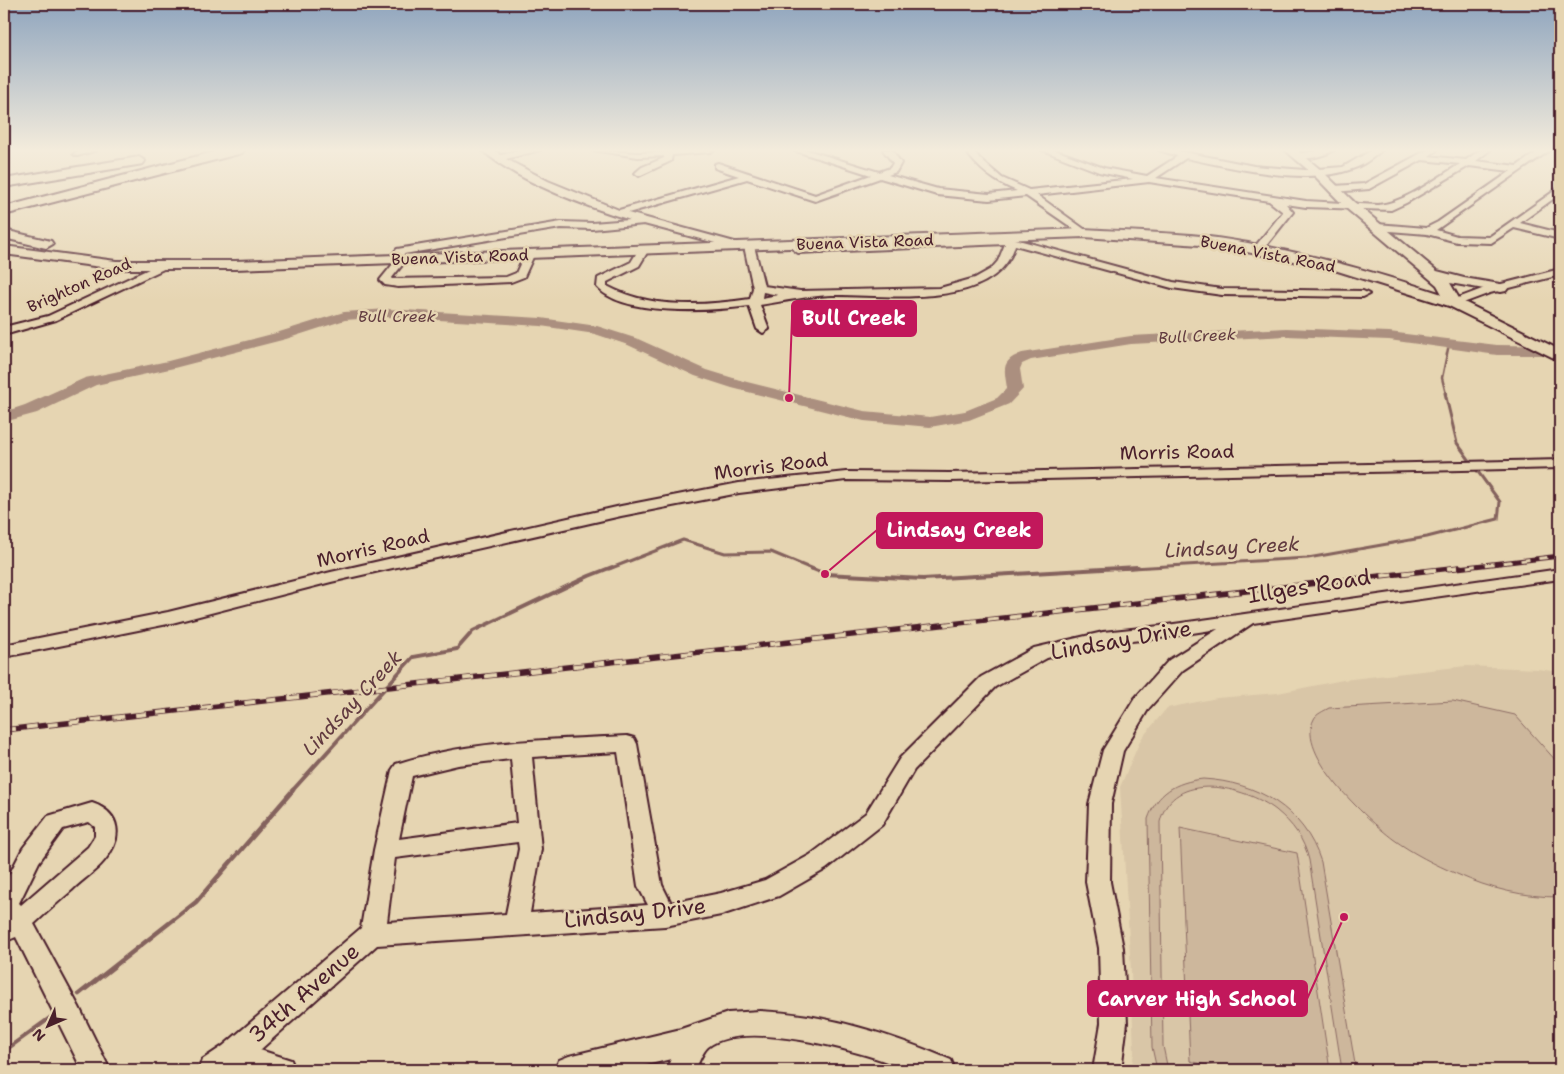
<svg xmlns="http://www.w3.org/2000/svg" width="1564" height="1074" font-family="'Shantell Sans',sans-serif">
	<rect width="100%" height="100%" fill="#e6d5b2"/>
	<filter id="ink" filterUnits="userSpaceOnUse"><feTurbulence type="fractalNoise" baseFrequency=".02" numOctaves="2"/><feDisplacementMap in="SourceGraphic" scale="10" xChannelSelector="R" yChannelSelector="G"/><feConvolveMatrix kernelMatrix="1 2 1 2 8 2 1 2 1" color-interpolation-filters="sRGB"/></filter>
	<g filter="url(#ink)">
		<polygon fill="#d9c6a7" points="1466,666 1537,669 1560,672 1560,1070 1131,1070 1134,1053 1131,972 1120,787 1141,739 1167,708 1217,698 1278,693 1343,680"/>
		<g fill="#cdb79c" stroke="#8c6b64">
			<path d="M1453,701L1515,715L1558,763L1560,768V897C1524,897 1490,889 1457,874C1436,865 1412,853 1393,839C1368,820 1295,754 1314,719C1316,714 1324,711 1329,708Z"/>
			<path d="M1203,779C1257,782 1304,809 1321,862L1356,1070H1342L1309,860C1304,839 1293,824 1276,810C1245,786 1172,769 1160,822L1163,1046L1168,1070H1157L1152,1047L1148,819C1157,793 1175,782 1203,779Z"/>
			<polygon points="1180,828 1297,853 1330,1070 1226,1070 1190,1061"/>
		</g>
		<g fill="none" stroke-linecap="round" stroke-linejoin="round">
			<polyline stroke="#84625d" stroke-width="2.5" points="1446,394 1442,378 1449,344"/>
			<g stroke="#84625d" stroke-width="3">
				<polyline points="609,569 683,540 725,553 771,552 812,569"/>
				<polyline points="1115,569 1308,558 1427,537 1498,519 1500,502 1457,443 1445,393"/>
			</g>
			<g stroke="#84625d" stroke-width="4">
				<polyline points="808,567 825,574 923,579 1138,567"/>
				<polyline points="292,791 413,657 457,649 473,631 589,576 612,567"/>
			</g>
			<g stroke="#84625d" stroke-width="4.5">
				<polyline points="79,994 196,902 293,790"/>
				<polyline points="4,1051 50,1018"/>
			</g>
			<path fill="#ab8f7f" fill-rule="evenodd" d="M387,309L541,318L597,326L638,339L707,370L743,381L864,411L930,417L965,411L997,398L1007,388C1004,368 1001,361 1022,353L1131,336L1286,328L1389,332L1497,345L1560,346V355H1497L1389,340L1286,336L1131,344L1031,360L1022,364L1020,369L1023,389L1009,404L969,420L930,427L864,421L732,388L695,376L628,345L595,334L541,326L387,317L345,320L286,339L174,368L96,385L37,413L4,422V412L25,405L85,378L168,361L276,333L344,312Z"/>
			<defs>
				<g id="minor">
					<polygon points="82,150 97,150 77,156 73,154"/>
					<path d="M482,150H493L501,155L523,150H540L506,159L548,181L619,210L739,176L715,168V164L718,163L815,195L871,175L793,150H807L879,172L890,168L893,163L883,150H892L901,163L896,172L888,175L938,189L989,194L1017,191C995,182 979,170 965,150H973L980,159L1002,178L1029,190L1133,179L1099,172L1042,150H1055L1104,168L1147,176L1178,156L1159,150H1174L1254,166L1305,170L1343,167L1372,150H1382C1373,158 1361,167 1349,170C1305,185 1231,168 1186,158L1156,178L1306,201L1378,205C1404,203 1437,178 1460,164L1422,160L1369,189L1334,192L1330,189L1334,186L1364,184L1427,150H1437L1429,156L1466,160L1480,150H1490L1476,161L1517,166L1540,150H1550L1436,230L1457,236L1489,237L1560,187V194L1520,223L1560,233V239L1514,228L1491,243L1457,242L1427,234L1377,230L1372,227L1377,224L1426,228L1438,222L1511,171L1469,166L1406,203L1391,210L1306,207L1286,204L1293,212L1262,251L1258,252L1253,249L1283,212L1269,201L1149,182L1037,195L1087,231L1089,233L1084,236L1026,196L989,200L937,195L880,178L815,201L747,179L628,213L742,244V248L738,249L644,224L592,229L561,228L404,254L402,256L403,264L391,279L506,277L516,273L525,253H533L534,255L524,277L511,282L398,287L385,285L380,280L393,264L392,255L397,249L561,222L592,223L630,220C585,206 518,182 482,150Z"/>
					<polygon points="592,150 638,153 714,150 710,152 672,155 671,161 639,176 635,173 642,167 664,158 664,156 638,157"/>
					<path d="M1322,150H1334C1325,156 1301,162 1293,156L1297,154Z"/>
					<path d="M1011,238L1173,282L1222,289L1363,291L1369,294L1363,297L1222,295L1172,288L1015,245C996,312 885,294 832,295C807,296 785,301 760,305L769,329L763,333L757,329L749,306C712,311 623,317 597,287L598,278L631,262L639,249L643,248L648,251L639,266L607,282V286C650,309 703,306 750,299L753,288L744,246L749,243L754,246L764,286L800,291L940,288L975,278L991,269L998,261L1005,244L798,253L786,244L791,241L800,247ZM763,292L778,295L762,298Z"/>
					<polygon points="166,261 171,264 170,266 56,320 4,335 4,327 48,316"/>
					<polygon points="1560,269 1560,275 1490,293 1458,305 1450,305 1448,303 1450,301 1482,289"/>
					<polygon points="1560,460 1560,468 949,481 846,480 739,493 621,516 331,582 168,624 4,657 4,645 168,612 331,572 621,506 739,483 846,472 949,473"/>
					<path d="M1560,569V579L1253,623L1183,670L1149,708L1123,751L1111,804L1110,882L1123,948L1127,1023L1121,1070H1093L1101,1023L1099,948L1086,882L1089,804L1103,750L1135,698L1169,660L1218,629L1160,638L1103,644L1047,658L995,687L914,770L882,825L826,869L779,896L721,915L665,926L377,945L260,1050L291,1060L295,1070H198L202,1060L223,1046L361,928L374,850L392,770L396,764C470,740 550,740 627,736L634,738L637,744L662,885L671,903L721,893L765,880L810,855L866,813L900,758L981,677L1034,648L1103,632L1160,626ZM618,752L638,886L648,905L530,913L541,849L532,757ZM511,759L517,823L399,839L412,776L458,765ZM518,842L519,849L506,914L387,922L395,858Z"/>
					<path d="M92,803C122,813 123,839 104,861C95,872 82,880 72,890C59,901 47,912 34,924L79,1007L110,1070H82L16,937L4,942V885L23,848L48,816ZM89,822L95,827V836L88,847L21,905L19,903L39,862L63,829Z"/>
					<path d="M760,1011C828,1014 889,1034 951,1060L955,1070H890L893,1064C855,1050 743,1019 708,1047C703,1051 698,1064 695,1070H666L671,1059L626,1070H555L559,1060L569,1056L681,1029L728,1013Z"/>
				</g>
				<g id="major">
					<path d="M1285,150H1297L1322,171L1354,202L1437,271L1464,278L1506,285L1508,288L1506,291L1501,292L1450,283L1460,300L1560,350V361L1449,306L1325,267L1215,246L1084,237L235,269H116L4,254V246L116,261H235L1084,229C1128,232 1173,232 1217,238C1294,249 1368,270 1442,294L1437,285L1346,208L1314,175Z"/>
					<polygon points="4,230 51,241 53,244 46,248 4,238"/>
				</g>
				<g id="highway">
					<polygon points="221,150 244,150 242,153 4,215 4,207"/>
					<polygon points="139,157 145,161 143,164 4,187 4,179"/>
				</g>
			</defs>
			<use href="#minor" stroke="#4a1f2b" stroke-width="4"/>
			<use href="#major" stroke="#4a1f2b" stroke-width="4"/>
			<use href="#highway" stroke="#4a1f2b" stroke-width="4"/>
			<use href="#minor" fill="#e6d5b2" fill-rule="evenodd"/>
			<use href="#major" fill="#e6d5b2" fill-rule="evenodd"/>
			<use href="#highway" fill="#e6d5b2" fill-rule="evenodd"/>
			<defs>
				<polyline id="rail-far1" points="1449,569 1560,556"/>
				<polyline id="rail" points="4,730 1460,567"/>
			</defs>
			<use href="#rail-far1" stroke="#4a1f2b" stroke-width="5"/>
			<use href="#rail" stroke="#4a1f2b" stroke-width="5.5"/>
			<use href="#rail-far1" stroke="#e6d5b2" stroke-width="3" stroke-dasharray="9" stroke-linecap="butt"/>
			<use href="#rail" stroke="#e6d5b2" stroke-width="4" stroke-dasharray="11" stroke-linecap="butt"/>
		</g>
	</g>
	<linearGradient id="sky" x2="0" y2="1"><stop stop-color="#8fa5be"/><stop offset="0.5" stop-color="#f4ecdc"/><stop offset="1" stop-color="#f4ecdc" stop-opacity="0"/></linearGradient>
	<rect width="1564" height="301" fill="url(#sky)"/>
	<g text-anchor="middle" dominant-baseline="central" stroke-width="5" stroke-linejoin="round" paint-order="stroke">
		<g font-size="16" fill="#4a1f2b" stroke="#e6d5b2">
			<text transform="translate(865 242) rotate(-2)">Buena Vista Road</text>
			<text transform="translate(1268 254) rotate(11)">Buena Vista Road</text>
			<text transform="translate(460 257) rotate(-2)">Buena Vista Road</text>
			<text transform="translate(79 285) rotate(-24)">Brighton Road</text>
		</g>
		<g font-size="16" font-style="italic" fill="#623b40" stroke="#e6d5b2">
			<text x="397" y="316">Bull Creek</text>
			<text transform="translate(1197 336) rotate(-3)">Bull Creek</text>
		</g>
		<g font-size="19" fill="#4a1f2b" stroke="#e6d5b2">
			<text transform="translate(1177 452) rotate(-1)">Morris Road</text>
			<text transform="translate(771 466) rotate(-7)">Morris Road</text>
			<text transform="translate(373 548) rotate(-13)">Morris Road</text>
		</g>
		<g font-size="20" font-style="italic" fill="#623b40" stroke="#e6d5b2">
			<text transform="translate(1232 547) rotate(-3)">Lindsay Creek</text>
			<text transform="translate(352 703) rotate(-47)">Lindsay Creek</text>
		</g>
		<g font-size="22" fill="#4a1f2b" stroke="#e6d5b2">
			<text transform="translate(1309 586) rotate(-9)">Illges Road</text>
			<text transform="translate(1121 640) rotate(-10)">Lindsay Drive</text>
			<text transform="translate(635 913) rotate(-6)">Lindsay Drive</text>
			<text transform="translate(304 993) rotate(-41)">34th Avenue</text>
		</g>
	</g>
	<path fill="none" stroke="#c2185b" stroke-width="2" d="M789 398L792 318M825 574L877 530M1344 917L1307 999"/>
	<g fill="#c2185b" stroke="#e6d5b2" stroke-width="2">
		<circle cx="789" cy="398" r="5"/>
		<circle cx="825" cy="574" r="5"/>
		<circle cx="1344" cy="917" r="5"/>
	</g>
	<g fill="#c2185b" stroke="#c2185b" stroke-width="2">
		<rect x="792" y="301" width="124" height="35" rx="5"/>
		<rect x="877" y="513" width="165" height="35" rx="5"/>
		<rect x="1088" y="981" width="219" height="35" rx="5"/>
	</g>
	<g font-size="20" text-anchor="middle" font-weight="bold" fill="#fff">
		<text x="854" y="325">Bull Creek</text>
		<text x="959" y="537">Lindsay Creek</text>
		<text x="1197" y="1006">Carver High School</text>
	</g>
	<rect width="1564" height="1074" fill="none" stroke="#e6d5b2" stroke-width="20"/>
	<rect x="10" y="10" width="1544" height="1054" fill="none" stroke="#4a1f2b" stroke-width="2" filter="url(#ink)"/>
	<g transform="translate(48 1026) rotate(225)" stroke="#e6d5b2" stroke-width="4" paint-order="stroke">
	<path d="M0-4L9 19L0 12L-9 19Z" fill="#4a1f2b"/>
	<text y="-8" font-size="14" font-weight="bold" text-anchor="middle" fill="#4a1f2b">N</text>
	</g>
</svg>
